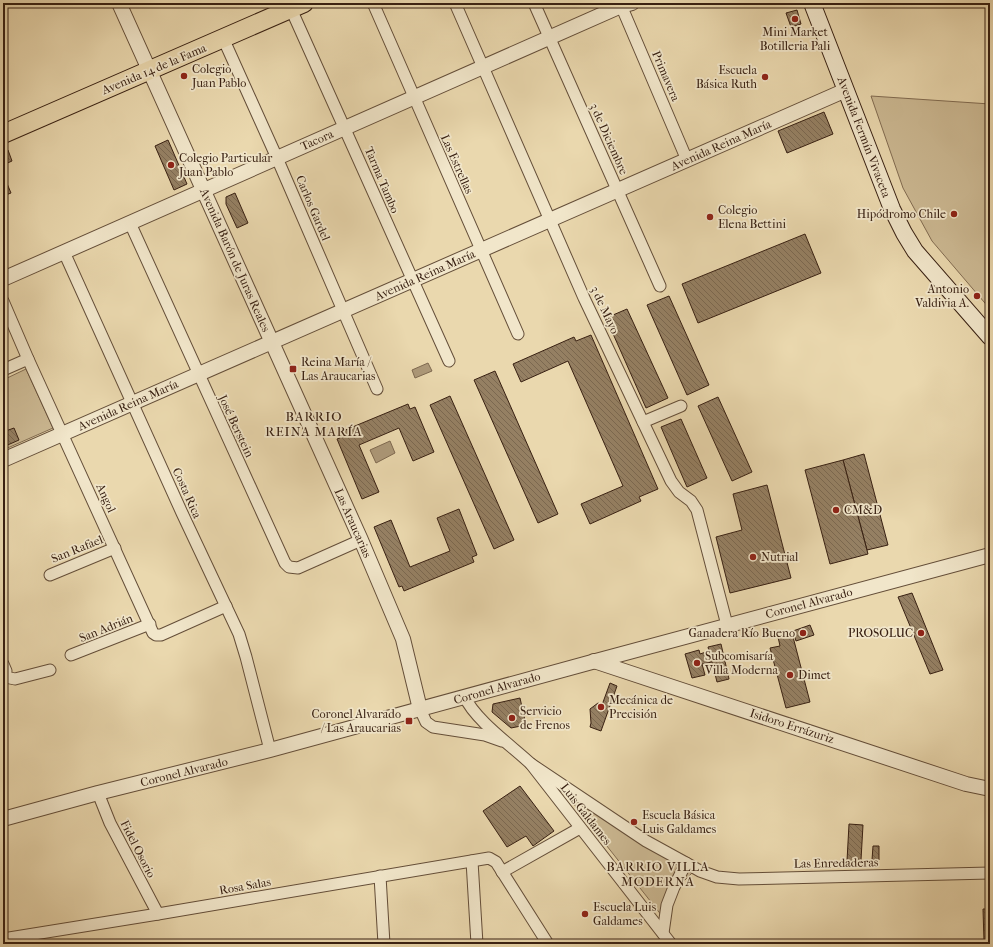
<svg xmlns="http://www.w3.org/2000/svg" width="993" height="947" font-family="'IM FELL French Canon',serif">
	<defs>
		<pattern id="building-back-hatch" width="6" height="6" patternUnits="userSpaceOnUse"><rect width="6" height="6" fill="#958063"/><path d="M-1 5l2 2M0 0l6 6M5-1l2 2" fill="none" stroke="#7b6850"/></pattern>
	</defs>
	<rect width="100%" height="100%" fill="#ead8ae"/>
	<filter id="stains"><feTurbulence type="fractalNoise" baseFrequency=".005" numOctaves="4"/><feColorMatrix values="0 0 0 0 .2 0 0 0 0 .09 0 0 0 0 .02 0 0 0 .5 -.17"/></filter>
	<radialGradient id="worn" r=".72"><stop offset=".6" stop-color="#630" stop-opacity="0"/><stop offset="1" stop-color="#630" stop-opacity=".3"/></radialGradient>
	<g fill="#ccb993" stroke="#826c52">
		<polygon points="871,96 990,104 990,309 932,241 903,188"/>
		<polygon points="26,369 53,428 3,450 3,380"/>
		<polygon points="562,789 697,868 678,887 666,921"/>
	</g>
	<g fill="#ad9979" stroke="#7e6950">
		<polygon points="428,363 432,371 415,378 412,370"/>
		<polygon points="390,441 395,453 376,463 370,450"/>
	</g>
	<g fill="url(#building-back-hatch)" stroke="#382012">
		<polygon points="797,10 801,24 791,27 786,13"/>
		<polygon points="824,112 833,134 787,153 778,131"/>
		<polygon points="168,140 187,184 174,190 155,146"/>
		<polygon points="8,150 12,161 3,165 3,152"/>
		<polygon points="3,174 11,193 3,196"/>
		<polygon points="235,193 248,223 237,228 226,204 226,197"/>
		<polygon points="805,234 821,273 698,323 682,284"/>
		<polygon points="669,296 709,385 687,395 647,305"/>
		<polygon points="627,309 668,398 646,408 606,318"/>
		<polygon points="591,335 658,489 639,497 641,501 590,524 581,504 623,486 568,361 521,382 513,364 574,337 576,341"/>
		<polygon points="495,371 558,514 538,523 474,380"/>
		<polygon points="450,396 514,540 494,549 430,405"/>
		<polygon points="718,397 752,472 732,481 698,406"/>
		<polygon points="408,404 410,409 415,407 434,452 413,461 399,428 359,445 379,492 362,499 337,439 340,438 338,433"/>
		<polygon points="681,419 707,478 687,487 661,427"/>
		<polygon points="14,428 19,440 3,447 3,432"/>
		<polygon points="864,454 888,545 867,550 843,460"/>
		<polygon points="843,460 868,554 830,564 805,470"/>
		<polygon points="767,485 791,578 730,593 716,537 742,530 733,494"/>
		<polygon points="459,509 477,555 472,557 474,562 404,591 402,586 399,587 374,527 391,520 410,567 450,551 437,518"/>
		<polygon points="912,593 943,670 930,674 898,597"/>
		<polygon points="810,625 814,635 796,641 793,631"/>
		<polygon points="792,633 810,702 786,708 770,648 780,646 778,637"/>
		<polygon points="721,644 729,679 717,682 712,662 702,664 705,675 692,678 685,654 699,650 700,654 709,651 708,647"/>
		<polygon points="610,683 617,686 601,731 590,727 591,723 590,709 598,703 602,705"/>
		<polygon points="520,698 526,725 511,728 492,712 493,704"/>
		<polygon points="520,786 554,831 533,846 526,836 507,847 483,811"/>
		<polygon points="849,824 863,825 861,860 847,861"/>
		<polygon points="873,846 879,846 879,860 872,860"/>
		<polygon points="983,909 990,909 990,942 984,942"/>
	</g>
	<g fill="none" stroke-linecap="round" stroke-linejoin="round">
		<defs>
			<g id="minor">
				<polyline points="373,3 518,334"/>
				<polyline points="455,3 584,298 671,481 679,492 691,501 697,510 727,625"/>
				<polyline points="534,3 660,286"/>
				<polyline points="620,3 687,160"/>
				<polyline points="291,9 449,361"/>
				<polyline points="223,38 277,158 377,389"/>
				<polyline points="130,223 285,563 289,567 298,568 361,540"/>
				<polyline points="64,252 182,513 239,634 246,657 270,750"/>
				<polyline points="3,301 28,359 153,633 156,635 161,635 226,606"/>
				<polyline points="3,370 28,359"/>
				<polyline points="643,422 681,406"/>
				<polyline points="50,575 115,548"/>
				<polyline points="71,655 150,624"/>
				<polyline points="3,664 6,671 3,680"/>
				<polyline points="5,677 15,679 50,670"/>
				<path d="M465,697C474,719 513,747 531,764L671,944"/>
				<polyline points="420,709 426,722 433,727 485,735 502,741"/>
				<polyline points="531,764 646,841 686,863 700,871 717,877 739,879 990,873"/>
				<polyline points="98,793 110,823 158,914"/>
				<polyline points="472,861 477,944"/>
				<polyline points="502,872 580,828"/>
				<polyline points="380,876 384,944"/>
				<polyline points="663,933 667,905 674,887 686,863"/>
				<polyline points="3,939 158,914 489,858 496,862 548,944"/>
			</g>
			<g id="tertiary">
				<polyline points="119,3 361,540 403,639 420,709"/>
				<polyline points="3,279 621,6 632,3"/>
				<polyline points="3,460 846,90"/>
				<polyline points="594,661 966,784 990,789"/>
				<polyline points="3,819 98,793 270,750 592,662 990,555"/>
			</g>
			<polyline id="secondary" points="812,3 892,209 904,233 915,251 990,337"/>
			<polyline id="primary" points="3,134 304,3"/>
		</defs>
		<use href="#minor" stroke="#644e39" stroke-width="13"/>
		<use href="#tertiary" stroke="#644e39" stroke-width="16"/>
		<use href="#secondary" stroke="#382012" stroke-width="18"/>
		<use href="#primary" stroke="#382012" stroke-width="20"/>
		<use href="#minor" stroke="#f1e6ca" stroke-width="11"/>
		<use href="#tertiary" stroke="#f1e6ca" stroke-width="14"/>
		<use href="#secondary" stroke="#f1e6ca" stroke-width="16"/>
		<use href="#primary" stroke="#ead8ae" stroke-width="18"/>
	</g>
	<g fill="#8f2418" stroke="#f1e6ca" stroke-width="1.5">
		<circle cx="795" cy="19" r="4"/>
		<circle cx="184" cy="76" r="4"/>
		<circle cx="765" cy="77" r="4"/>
		<circle cx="171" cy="165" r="4"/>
		<circle cx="954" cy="214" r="4"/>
		<circle cx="710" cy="217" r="4"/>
		<circle cx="977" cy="296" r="4"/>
		<rect x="289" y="365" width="8" height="8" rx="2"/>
		<circle cx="836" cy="510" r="4"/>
		<circle cx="753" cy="557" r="4"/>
		<circle cx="803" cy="633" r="4"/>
		<circle cx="921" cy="633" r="4"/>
		<circle cx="697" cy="663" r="4"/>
		<circle cx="790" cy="675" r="4"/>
		<circle cx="601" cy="707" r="4"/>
		<circle cx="512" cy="718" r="4"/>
		<rect x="405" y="717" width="8" height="8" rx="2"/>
		<circle cx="634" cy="822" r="4"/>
		<circle cx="585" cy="914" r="4"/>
	</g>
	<g text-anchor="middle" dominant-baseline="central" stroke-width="3.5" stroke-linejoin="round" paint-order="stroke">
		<g font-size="12" fill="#382012" stroke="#f1e6ca" text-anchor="start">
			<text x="795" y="32" text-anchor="middle">Mini Market<tspan x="795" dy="14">Botilleria Pali</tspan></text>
			<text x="192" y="69">Colegio<tspan x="192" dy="14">Juan Pablo</tspan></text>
			<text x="757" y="70" text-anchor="end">Escuela<tspan x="757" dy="14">Básica Ruth</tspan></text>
			<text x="179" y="158">Colegio Particular<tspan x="179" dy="14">Juan Pablo</tspan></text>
			<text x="718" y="210">Colegio<tspan x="718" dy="14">Elena Bettini</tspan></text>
			<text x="946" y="214" text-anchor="end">Hipódromo Chile</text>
			<text x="969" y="289" text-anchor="end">Antonio<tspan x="969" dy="14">Valdivia A.</tspan></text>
			<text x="301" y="362">Reina María /<tspan x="301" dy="14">Las Araucarias</tspan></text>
			<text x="844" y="510">CM&amp;D</text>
			<text x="761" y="557">Nutrial</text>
			<text x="795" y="633" text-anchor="end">Ganadera Río Bueno</text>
			<text x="913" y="633" text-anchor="end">PROSOLUC</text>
			<text x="705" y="656">Subcomisaría<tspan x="705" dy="14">Villa Moderna</tspan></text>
			<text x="798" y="675">Dimet</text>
			<text x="609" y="700">Mecánica de<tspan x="609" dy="14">Precisión</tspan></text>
			<text x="520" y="711">Servicio<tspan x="520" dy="14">de Frenos</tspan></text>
			<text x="401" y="714" text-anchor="end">Coronel Alvarado<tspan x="401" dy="14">/ Las Araucarias</tspan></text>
			<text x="642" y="815">Escuela Básica<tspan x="642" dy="14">Luis Galdames</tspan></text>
			<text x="593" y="907">Escuela Luis<tspan x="593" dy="14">Galdames</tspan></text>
		</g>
		<g font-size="12" fill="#382012" stroke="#f1e6ca">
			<text transform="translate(154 69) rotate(-23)">Avenida 14 de la Fama</text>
			<text transform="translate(666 76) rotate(67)">Primavera</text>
			<text transform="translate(864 137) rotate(69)">Avenida Fermín Vivaceta</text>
			<text transform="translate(609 139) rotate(66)">3 de Diciembre</text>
			<text transform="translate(317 140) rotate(-24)">Tacora</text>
			<text transform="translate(721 145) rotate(-24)">Avenida Reina María</text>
			<text transform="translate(457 164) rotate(66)">Las Estrellas</text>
			<text transform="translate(382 180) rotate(67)">Tarma Tambo</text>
			<text transform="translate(313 208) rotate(67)">Carlos Gardel</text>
			<text transform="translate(235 260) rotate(66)">Avenida Barón de Juras Reales</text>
			<text transform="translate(425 275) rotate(-24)">Avenida Reina María</text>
			<text transform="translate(605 310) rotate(65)">3 de Mayo</text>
			<text transform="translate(128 405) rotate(-24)">Avenida Reina María</text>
			<text transform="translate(236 426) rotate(65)">José Berstein</text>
			<text transform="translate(187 493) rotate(66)">Costa Rica</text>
			<text transform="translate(106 498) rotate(65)">Angol</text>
			<text transform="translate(353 523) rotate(66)">Las Araucarias</text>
			<text transform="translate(77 549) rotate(-22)">San Rafael</text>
			<text transform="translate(809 603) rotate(-15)">Coronel Alvarado</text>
			<text transform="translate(106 628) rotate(-22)">San Adrián</text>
			<text transform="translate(497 688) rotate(-16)">Coronel Alvarado</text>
			<text transform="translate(792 726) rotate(18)">Isidoro Errázuriz</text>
			<text transform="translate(184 772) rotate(-14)">Coronel Alvarado</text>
			<text transform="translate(586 814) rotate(52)">Luis Galdames</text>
			<text transform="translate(138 849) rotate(63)">Fidel Osorio</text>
			<text transform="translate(836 863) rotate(-1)">Las Enredaderas</text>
			<text transform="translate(245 886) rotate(-10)">Rosa Salas</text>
		</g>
		<g font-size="13" letter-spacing="1" fill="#382012" stroke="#f1e6ca">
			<text x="314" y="416">BARRIO<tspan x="314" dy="15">REINA MARÍA</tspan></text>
			<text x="658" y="866">BARRIO VILLA<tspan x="658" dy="15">MODERNA</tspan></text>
		</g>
	</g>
	<rect width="993" height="947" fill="none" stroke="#ead8ae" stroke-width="16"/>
	<rect x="4" y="4" width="985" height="939" fill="none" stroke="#382012" stroke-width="2"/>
	<rect x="8" y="8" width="977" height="931" fill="none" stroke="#382012"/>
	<rect width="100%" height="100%" filter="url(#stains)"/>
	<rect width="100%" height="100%" fill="url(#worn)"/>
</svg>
